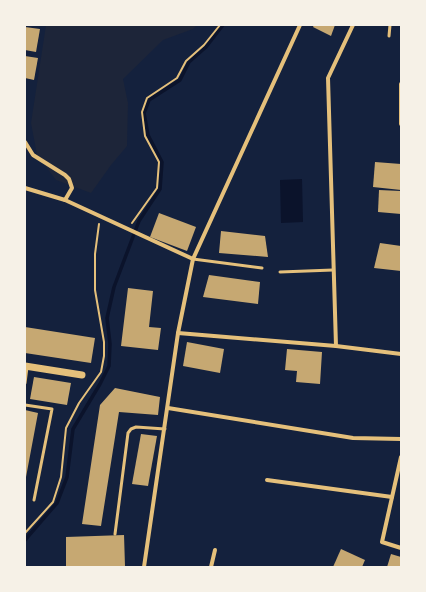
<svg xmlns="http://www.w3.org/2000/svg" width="426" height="592" font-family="'Varela Round',sans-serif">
	<rect width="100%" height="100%" fill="#14213d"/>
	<polygon fill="#1d2539" points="46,25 197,25 193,29 163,40 123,79 128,103 127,146 111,165 91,193 56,180 37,155 31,123"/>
	<polygon fill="#0b132b" points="302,179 303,222 281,223 280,180"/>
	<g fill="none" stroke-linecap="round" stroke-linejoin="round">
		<polyline stroke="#0b132b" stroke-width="3.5" points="25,540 57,503 67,477 73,429 100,384 109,366 110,344 107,318 114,287 139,221 160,189 162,162 148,135 144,113 149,100 180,80 189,62 206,47 223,25"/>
	</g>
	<g fill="#c6a872">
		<polygon points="314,25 335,25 331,36 313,27"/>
		<polygon points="25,27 40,29 36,52 25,50"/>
		<polygon points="25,56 38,58 34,80 25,78"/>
		<polygon points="375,162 401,164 401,190 373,187"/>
		<polygon points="379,190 401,191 401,214 378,212"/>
		<polygon points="159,213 196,227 187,251 150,237"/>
		<polygon points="221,231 265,236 268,257 219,253"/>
		<polygon points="380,243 401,246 401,271 374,268"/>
		<polygon points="209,275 260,282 258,304 203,297"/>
		<polygon points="128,288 153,291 149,327 161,328 158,350 121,346"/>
		<polygon points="25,327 95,338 91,363 25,353"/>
		<polygon points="187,342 224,349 220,373 183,366"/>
		<polygon points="287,349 322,352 320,384 296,382 297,371 285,370"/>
		<polygon points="34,377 71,383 67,405 30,399"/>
		<polygon points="115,388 160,397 158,415 119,412 101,526 82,524 100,405"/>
		<polygon points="25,410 38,413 26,477 25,477"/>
		<polygon points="141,434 157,436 148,486 132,484"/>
		<polygon points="124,535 125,567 66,567 66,537"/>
		<polygon points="341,549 365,560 362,567 333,567"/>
		<polygon points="391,554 401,557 401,567 387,567"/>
	</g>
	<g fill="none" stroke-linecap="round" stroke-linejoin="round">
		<g stroke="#e5c07b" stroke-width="2">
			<polyline points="132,223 157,188 159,162 145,136 142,112 147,98 177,78 186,61 204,45 220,25"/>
			<polyline points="25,533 53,502 61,477 66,428 79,403 101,372 104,356 104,342 95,290 95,254 99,224"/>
		</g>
		<g stroke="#e5c07b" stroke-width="3">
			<polyline points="389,36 390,25"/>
			<polyline points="193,259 262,268"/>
			<polyline points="280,272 333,270"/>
			<polyline points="25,383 27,367"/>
			<polyline points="25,405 52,409 34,500"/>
			<polyline points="115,534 128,433 131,429 136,427 165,429"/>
		</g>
		<g stroke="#e5c07b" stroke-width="4">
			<polyline points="401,84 401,124"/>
			<polyline points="25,142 33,155 65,175 69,179 72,188 65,200"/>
			<polyline points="25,188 65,200 193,259"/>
			<polyline points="178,333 336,346 401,354"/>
			<polyline points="336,346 328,78 353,25"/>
			<polyline points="168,408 353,438 401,439"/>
			<polyline points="401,457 382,542 401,548"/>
			<polyline points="267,480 392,497"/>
			<polyline points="144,567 178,333 193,259 300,25"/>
			<polyline points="211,567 215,550"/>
		</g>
		<polyline stroke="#e5c07b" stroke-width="7" points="25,366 82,375"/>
	</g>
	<rect width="426" height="592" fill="none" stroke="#f6f1e7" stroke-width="52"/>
</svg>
